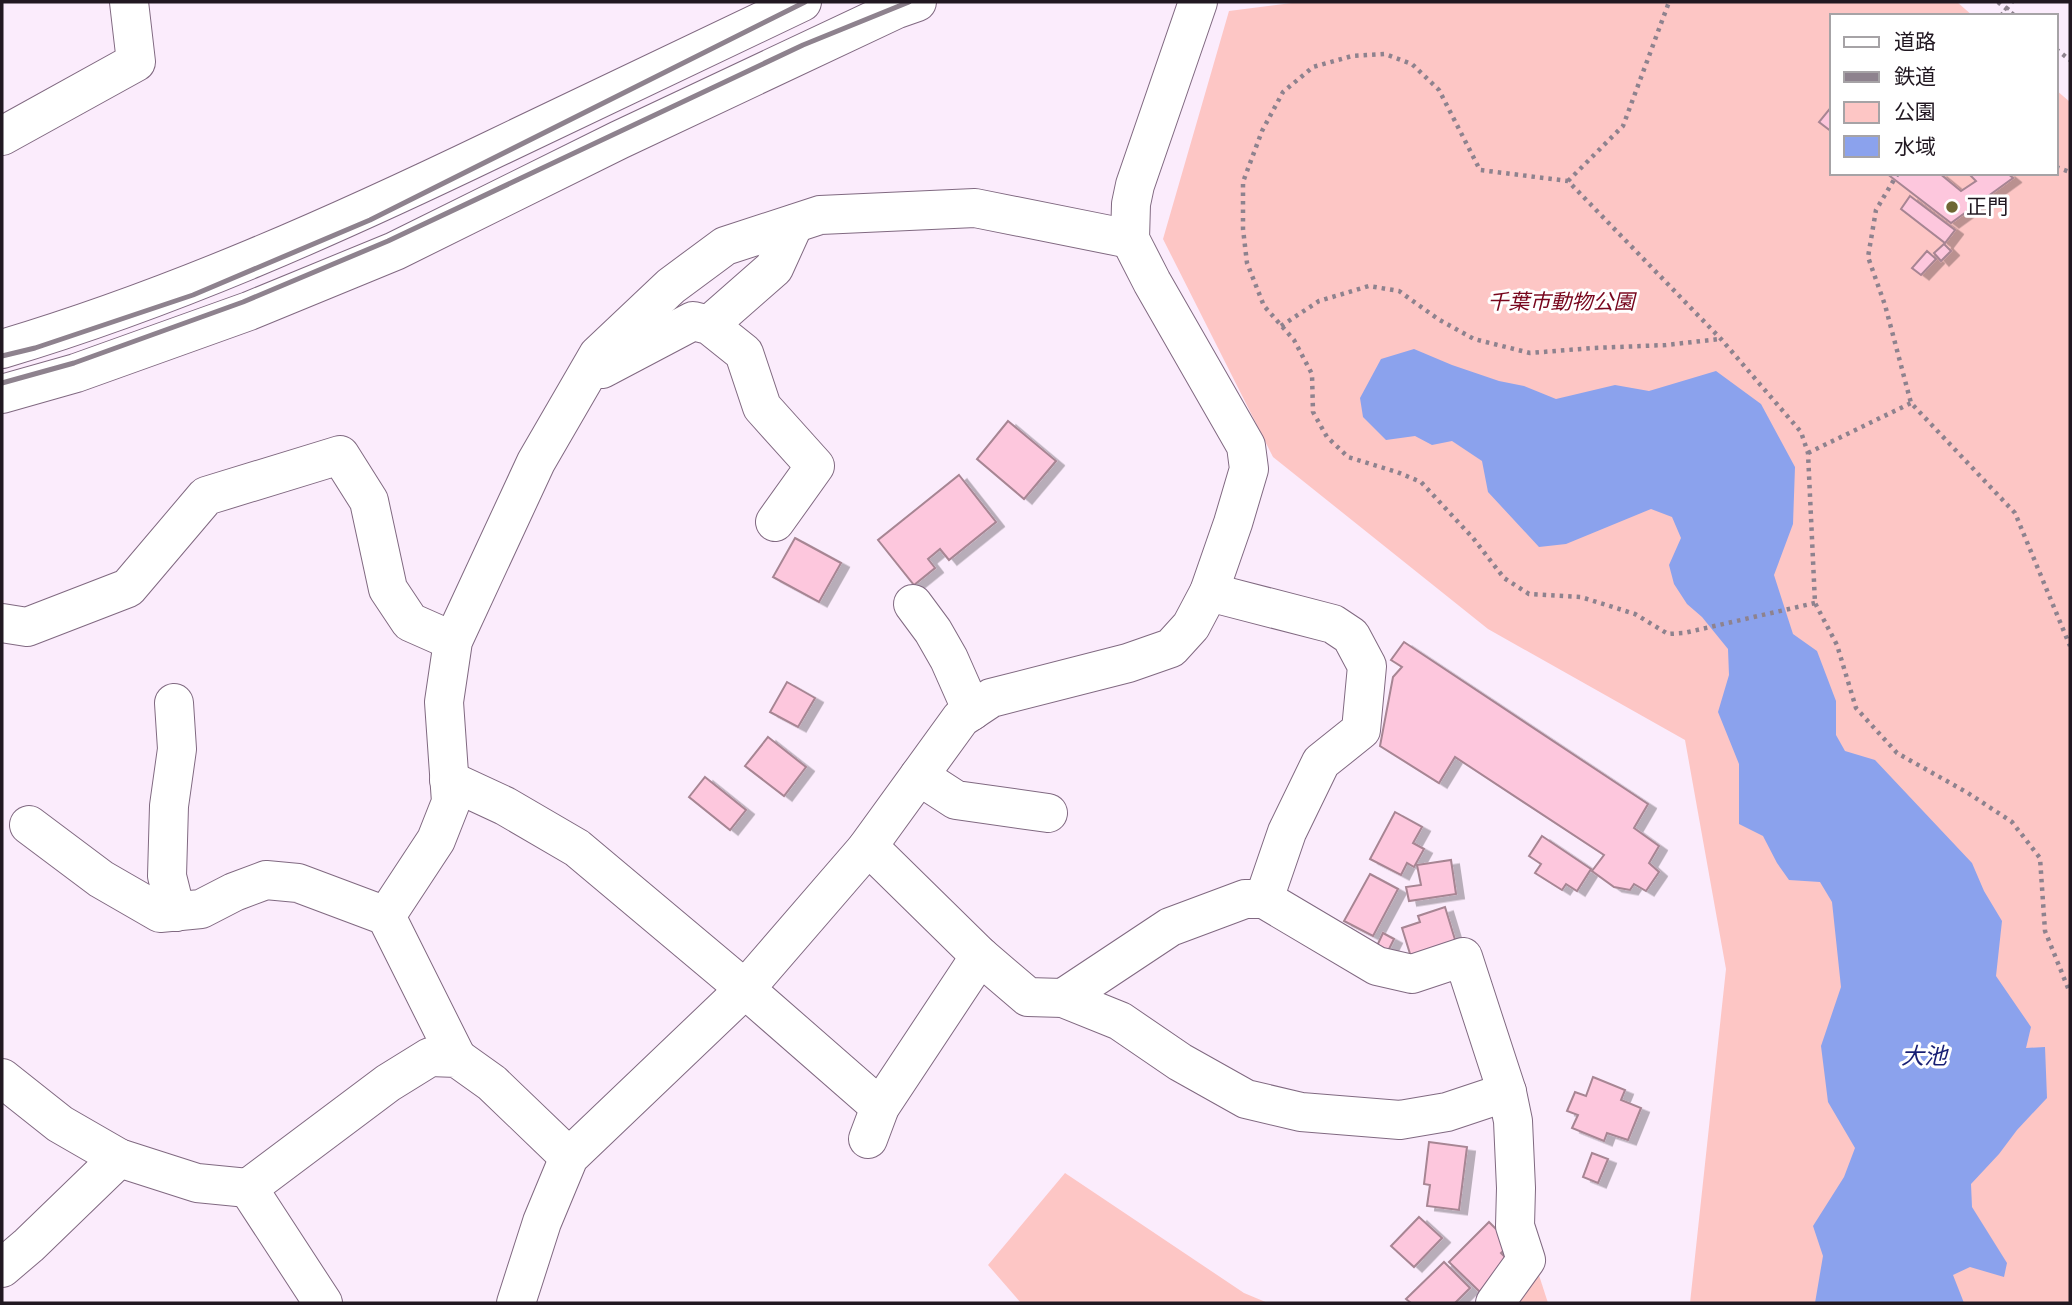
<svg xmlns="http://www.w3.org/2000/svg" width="2072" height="1305" font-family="Bitter,'Noto Sans JP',serif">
	<defs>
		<filter id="shadow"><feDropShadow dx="8" dy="4.5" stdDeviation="0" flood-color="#0004"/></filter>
	</defs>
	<rect width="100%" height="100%" fill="#fbecfc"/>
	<g fill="#fdc6c5">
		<polygon points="1300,2 1957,2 1973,16 1832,16 1832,173 2056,173 2056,90 2070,102 2070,1303 1690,1303 1726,969 1685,740 1488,629 1273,457 1163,239 1229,11"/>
		<polygon points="1065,1173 1244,1293 1268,1303 1021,1303 988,1265"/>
		<polygon points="1536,1266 1548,1303 1508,1303"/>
	</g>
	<polygon fill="#8ba2ed" points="1414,349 1452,365 1499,381 1524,386 1556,399 1615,385 1649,391 1716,371 1761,404 1795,467 1793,524 1774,575 1793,634 1817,651 1836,701 1836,735 1845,751 1875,760 1972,863 1984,891 2002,921 1996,976 2031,1027 2026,1048 2045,1047 2047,1098 2017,1130 1999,1154 1971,1184 1972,1207 2007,1263 2004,1277 1970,1267 1953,1275 1964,1303 1815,1303 1823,1256 1813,1226 1844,1177 1855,1148 1828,1102 1821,1046 1841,987 1832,902 1820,882 1789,880 1777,863 1763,836 1739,824 1739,764 1718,712 1729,675 1728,649 1702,617 1687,604 1674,584 1669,565 1681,538 1672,517 1651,509 1566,544 1539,547 1488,492 1482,461 1452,441 1432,445 1415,436 1386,440 1363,417 1360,398 1381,359"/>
	<g fill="#fdc7dd" stroke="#a78593" stroke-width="2" filter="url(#shadow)">
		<polygon points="1832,106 1832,132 1819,122"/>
		<polygon points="1886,173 1939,173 1961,191 1976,181 1968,173 2007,173 2013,178 1951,223"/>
		<polygon points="1910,196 1955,230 1945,243 1901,209"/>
		<polygon points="1944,244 1951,251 1941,261 1934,253"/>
		<polygon points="1927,251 1936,259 1921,275 1912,268"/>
		<polygon points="1008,421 1056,461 1024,499 977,459"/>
		<polygon points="959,475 996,522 949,560 940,549 928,559 935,568 914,585 878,540"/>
		<polygon points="795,538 841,563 819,602 773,577"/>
		<polygon points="1404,642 1648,804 1634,828 1659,846 1649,863 1659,872 1646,891 1634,884 1630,890 1614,887 1592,871 1604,855 1455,757 1439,783 1380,746 1393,677 1402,667 1391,660"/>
		<polygon points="787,682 815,698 798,727 770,712"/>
		<polygon points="768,737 806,767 784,796 745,766"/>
		<polygon points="705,777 746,810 730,830 689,797"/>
		<polygon points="1395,812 1422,827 1413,843 1424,849 1414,867 1407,863 1401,875 1370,859"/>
		<polygon points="1542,836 1591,869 1577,891 1566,884 1562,890 1535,873 1541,864 1529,856"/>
		<polygon points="1451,860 1456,894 1409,901 1406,887 1421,885 1417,865"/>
		<polygon points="1370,874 1398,889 1373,936 1344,921"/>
		<polygon points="1445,907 1456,943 1411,957 1402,928 1420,922 1418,916"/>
		<polygon points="1383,933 1394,939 1387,953 1376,948"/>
		<polygon points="1593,1077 1625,1090 1621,1100 1641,1108 1628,1140 1607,1133 1604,1141 1572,1128 1578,1115 1567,1111 1575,1092 1586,1096"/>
		<polygon points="1429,1142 1467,1147 1459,1210 1427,1206 1430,1185 1424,1184"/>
		<polygon points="1592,1153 1608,1159 1598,1183 1583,1177"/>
		<polygon points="1419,1217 1442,1238 1414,1267 1391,1246"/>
		<polygon points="1489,1222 1511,1244 1501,1253 1510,1262 1480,1292 1449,1262"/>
		<polygon points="1444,1262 1470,1288 1455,1303 1411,1303 1406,1299"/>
	</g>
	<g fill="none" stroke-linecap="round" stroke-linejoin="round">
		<defs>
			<g id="minor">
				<polyline points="2,136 136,62 129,2"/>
				<polyline points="709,325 774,268 794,224"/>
				<path d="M2,349C173,298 336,225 496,148C598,100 700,51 802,2"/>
				<polyline points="602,369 693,321 709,325 744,353 762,407 815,466 775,522"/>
				<polyline points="2,394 76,373 249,311 395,251 619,140 897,9 917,2"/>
				<polyline points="1209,592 1333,624 1351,636 1367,666 1361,730 1321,762 1287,832 1264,899"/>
				<polyline points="913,604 933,631 949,659 972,711"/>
				<polyline points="2,623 27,627 128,588 206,496 340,455 369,501 388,589 410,622 453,641"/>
				<polyline points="174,703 177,749 169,806 167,876 176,912"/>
				<polyline points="919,776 956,800 1048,813"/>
				<polyline points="449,780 505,806 577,848 745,989 880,1107"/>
				<polyline points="29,825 101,879 160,913 201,909 234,892 266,880 298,883 386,916 457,1058"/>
				<polyline points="866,849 872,850 980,956 1028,997 1063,998 1120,1021 1180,1062 1246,1099 1301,1112 1400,1120 1447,1112 1507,1092"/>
				<polyline points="386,916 436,840 451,802 444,702 453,641 536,462 598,355 671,286 725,246 820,215 975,208 1130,239"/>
				<polyline points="1063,998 1170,927 1245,899 1264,899 1377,966 1412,974 1463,957 1507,1092 1513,1121 1516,1188 1515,1226 1526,1260 1495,1303"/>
				<polyline points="2,1078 60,1124 119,1158 197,1183 248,1188 388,1083 430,1057 457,1058 492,1083 569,1157"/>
				<polyline points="868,1139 880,1107 980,956"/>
				<polyline points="248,1188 323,1303"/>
				<polyline points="2,1268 29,1245 119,1158"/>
				<polyline points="516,1303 542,1222 569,1157 745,989 866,849 961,718 991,698 1128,663 1171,648 1191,626 1209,592 1233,523 1249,469 1246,446 1152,282 1130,239 1131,204 1135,185 1198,2"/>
			</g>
		</defs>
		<use href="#minor" stroke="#806981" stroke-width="40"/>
		<g stroke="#8e828e" stroke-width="4.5" stroke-dasharray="3.5 5" stroke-linecap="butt">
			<polyline points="1998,2 2015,16"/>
			<polyline points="2056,49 2070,60"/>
			<polyline points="2056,167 2070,172"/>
			<polyline points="1898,173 1876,210 1868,257 1885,305 1911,403 2015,513 2070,646"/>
			<polyline points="1568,181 1623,126 1669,2"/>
			<polyline points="1281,326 1319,301 1369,286 1399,291 1438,319 1474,339 1530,353 1593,348 1666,345 1720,339"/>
			<polyline points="1808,453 1911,403"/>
			<polyline points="1815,603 1684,633 1668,634 1635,614 1581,597 1529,594 1504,578 1473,538 1421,482 1397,472 1348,457 1327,437 1313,412 1312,374 1294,340 1264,306 1247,263 1243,229 1243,182 1262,131 1283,92 1313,67 1352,56 1385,54 1412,64 1439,90 1480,170 1568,181 1721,339 1801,432 1808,453 1815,603 1837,645 1856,708 1897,753 1968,793 2012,822 2040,858 2045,931 2070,993"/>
		</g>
		<use href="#minor" stroke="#fff" stroke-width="38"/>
		<g stroke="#8e828e" stroke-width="5">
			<polyline points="2,356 35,348 193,295 370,220 805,2"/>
			<polyline points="2,383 74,363 243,302 388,241 803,45 909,2"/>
		</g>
		<polyline stroke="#8e828e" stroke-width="4.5" stroke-dasharray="3.5 5" stroke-linecap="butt" points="2001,16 2012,2"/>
	</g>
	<circle fill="#6e6733" stroke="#fff" stroke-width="2.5" cx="1952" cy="207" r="7"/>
	<g text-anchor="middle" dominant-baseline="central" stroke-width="6" stroke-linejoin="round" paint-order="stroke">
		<g font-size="21" fill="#211821" stroke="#fff" text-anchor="start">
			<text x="1966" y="207">正門</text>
		</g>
		<g font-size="21" font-style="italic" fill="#78061d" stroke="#fff">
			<text x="1561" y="302">千葉市動物公園</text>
		</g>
		<g font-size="23" font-style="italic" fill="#171f74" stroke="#fff">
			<text x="1924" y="1056">大池</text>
		</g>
	</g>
	<rect width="2072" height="1305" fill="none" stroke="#211821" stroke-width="7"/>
	<rect x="1830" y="14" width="228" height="161" fill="#ffffff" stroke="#a6a3a6" stroke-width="2"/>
	<rect x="1844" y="37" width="35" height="10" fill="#ffffff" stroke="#a6a3a6" stroke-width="2"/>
	<text x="1894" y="49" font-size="21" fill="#211821">道路</text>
	<rect x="1844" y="72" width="35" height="10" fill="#8e828e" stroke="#a6a3a6" stroke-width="2"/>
	<text x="1894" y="84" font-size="21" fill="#211821">鉄道</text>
	<rect x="1844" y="102" width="35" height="21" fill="#fdc6c5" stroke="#a6a3a6" stroke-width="2"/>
	<text x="1894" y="119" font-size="21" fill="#211821">公園</text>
	<rect x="1844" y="136" width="35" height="21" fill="#8ba2ed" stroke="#a6a3a6" stroke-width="2"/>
	<text x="1894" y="154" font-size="21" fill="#211821">水域</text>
</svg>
